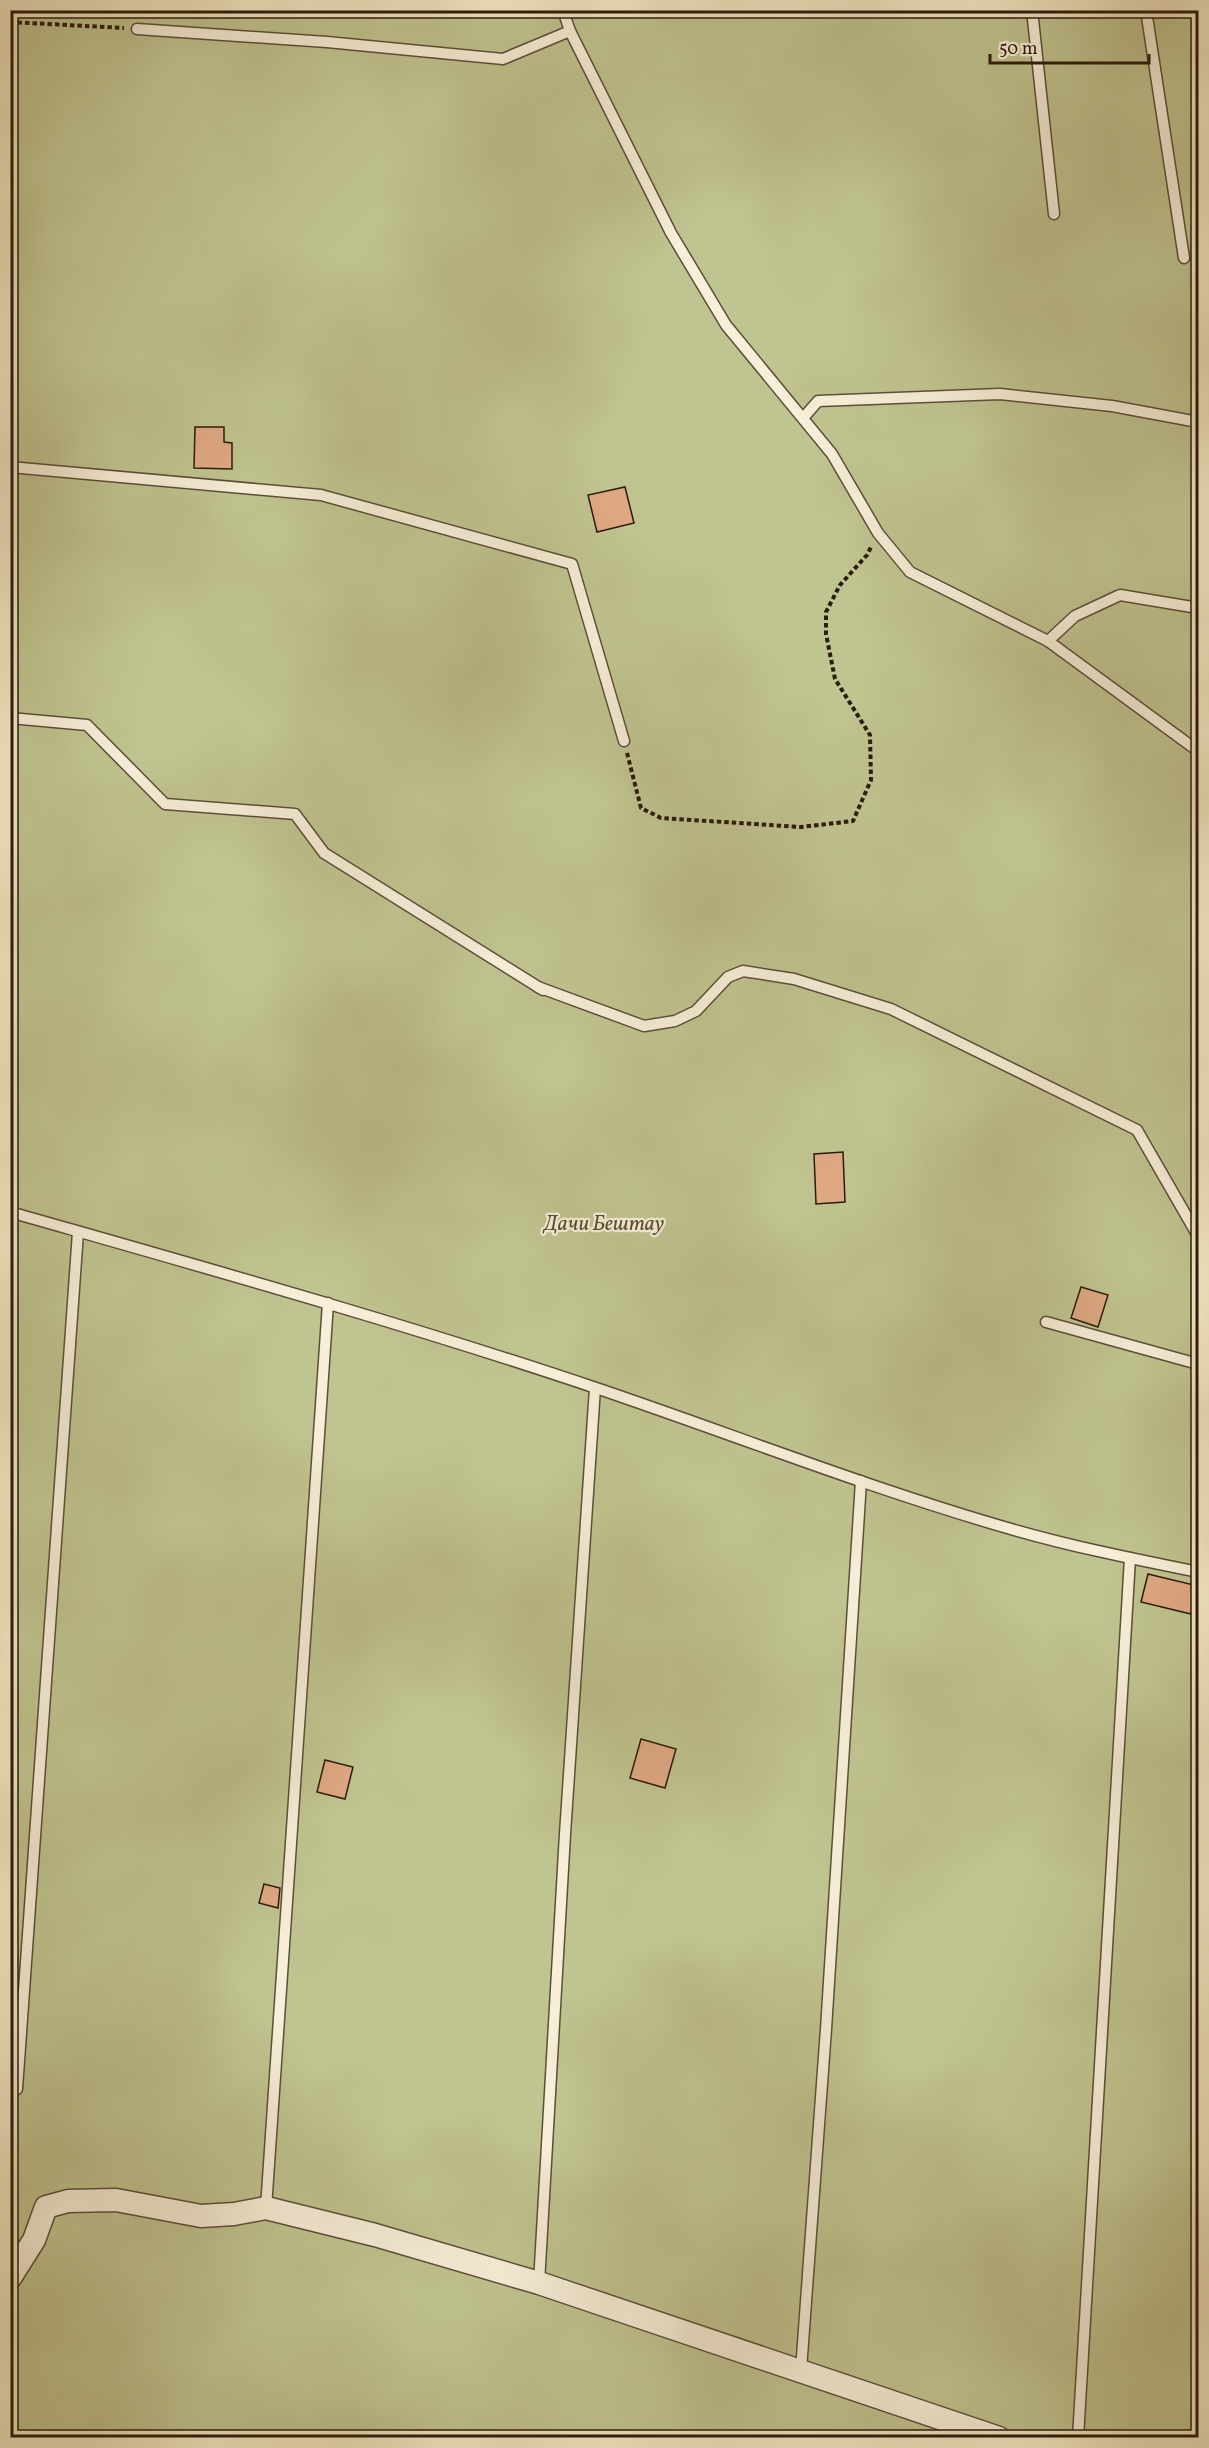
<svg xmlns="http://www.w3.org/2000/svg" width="1209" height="2448" font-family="Vollkorn,serif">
	<rect width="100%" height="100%" fill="#f2e7c3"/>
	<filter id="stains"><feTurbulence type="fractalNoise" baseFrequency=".00333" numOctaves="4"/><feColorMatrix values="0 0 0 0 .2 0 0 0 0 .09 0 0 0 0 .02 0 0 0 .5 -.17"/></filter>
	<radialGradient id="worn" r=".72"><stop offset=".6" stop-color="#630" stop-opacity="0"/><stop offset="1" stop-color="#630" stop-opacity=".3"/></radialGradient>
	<rect fill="#c0c490" stroke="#75704e" stroke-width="1.5" x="11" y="11" width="1187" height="2426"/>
	<g fill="#dea883" stroke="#2a1b0b" stroke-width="1.5">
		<polygon points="195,427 224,427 224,442 232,443 232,469 194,468"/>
		<polygon points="625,487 634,523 597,532 588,495"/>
		<polygon points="843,1152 845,1202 816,1204 814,1154"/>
		<polygon points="1081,1287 1108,1295 1098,1327 1071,1318"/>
		<polygon points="1148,1574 1198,1586 1191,1614 1141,1602"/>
		<polygon points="641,1739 676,1749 665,1788 630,1778"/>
		<polygon points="325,1760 353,1767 345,1799 317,1792"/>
		<polygon points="264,1884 280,1888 278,1908 259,1903"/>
	</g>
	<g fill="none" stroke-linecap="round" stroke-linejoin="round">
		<defs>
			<g id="service">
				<polyline points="563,10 570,31 671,233 726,325 832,454 878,533 910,572 1048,641 1198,751"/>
				<polyline points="1032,10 1054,214"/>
				<polyline points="1146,10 1184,258"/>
				<polyline points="137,29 327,42 503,59 570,31"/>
				<polyline points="804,417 818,401 1000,394 1112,406 1198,422"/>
				<polyline points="10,467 321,495 572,564 624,741"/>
				<polyline points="1048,641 1075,616 1120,595 1198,608"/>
				<polyline points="10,718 87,725 165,804 295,814 324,853 543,990"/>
				<polyline points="538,987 644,1026 675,1021 696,1011 728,977 743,971 794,979 891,1009 1137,1130 1198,1236"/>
				<path d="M10,1212C206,1268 403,1323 596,1388C732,1434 866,1487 1004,1527C1068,1546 1134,1559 1198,1572"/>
				<polyline points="1046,1322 1198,1364"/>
				<polyline points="17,2089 78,1232"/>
				<polyline points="266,2208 328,1303"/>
				<polyline points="539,2283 565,1834 595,1388"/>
				<polyline points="801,2370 826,2029 861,1481"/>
				<polyline points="1078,2438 1130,1558"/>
			</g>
			<polyline id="minor" points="10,2278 34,2240 46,2207 68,2201 116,2200 201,2216 234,2214 266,2208 375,2235 539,2283 999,2438"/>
		</defs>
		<use href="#service" stroke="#5c4e39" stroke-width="13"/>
		<use href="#minor" stroke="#5c4e39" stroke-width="25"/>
		<g stroke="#2a1b0b" stroke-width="4" stroke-dasharray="4.5 3" stroke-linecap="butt">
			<polyline points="10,22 124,28"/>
			<polyline points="627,753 641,808 661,818 801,827 853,821 871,780 870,735 835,679 826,634 826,612 840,585 867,555 871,547"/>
		</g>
		<use href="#service" stroke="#f7efd8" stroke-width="10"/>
		<use href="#minor" stroke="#f7efd8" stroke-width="22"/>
	</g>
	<g text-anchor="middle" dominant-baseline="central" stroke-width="4.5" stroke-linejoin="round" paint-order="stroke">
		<g font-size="21" font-style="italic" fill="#574e33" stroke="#f7efd8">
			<text x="604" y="1224">Дачи Бештау</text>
		</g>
	</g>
	<rect width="1209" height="2448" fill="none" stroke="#f2e7c3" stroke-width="36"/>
	<rect x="12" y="12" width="1185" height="2424" fill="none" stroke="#2a1b0b" stroke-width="3"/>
	<rect x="18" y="18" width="1173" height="2412" fill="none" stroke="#2a1b0b" stroke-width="1.5"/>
	<path d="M990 54v9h159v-9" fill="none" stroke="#2a1b0b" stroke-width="3"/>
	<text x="999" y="54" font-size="18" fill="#2a1b0b" stroke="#f7efd8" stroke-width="4.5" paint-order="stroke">50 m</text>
	<rect width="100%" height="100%" filter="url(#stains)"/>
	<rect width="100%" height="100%" fill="url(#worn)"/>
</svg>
